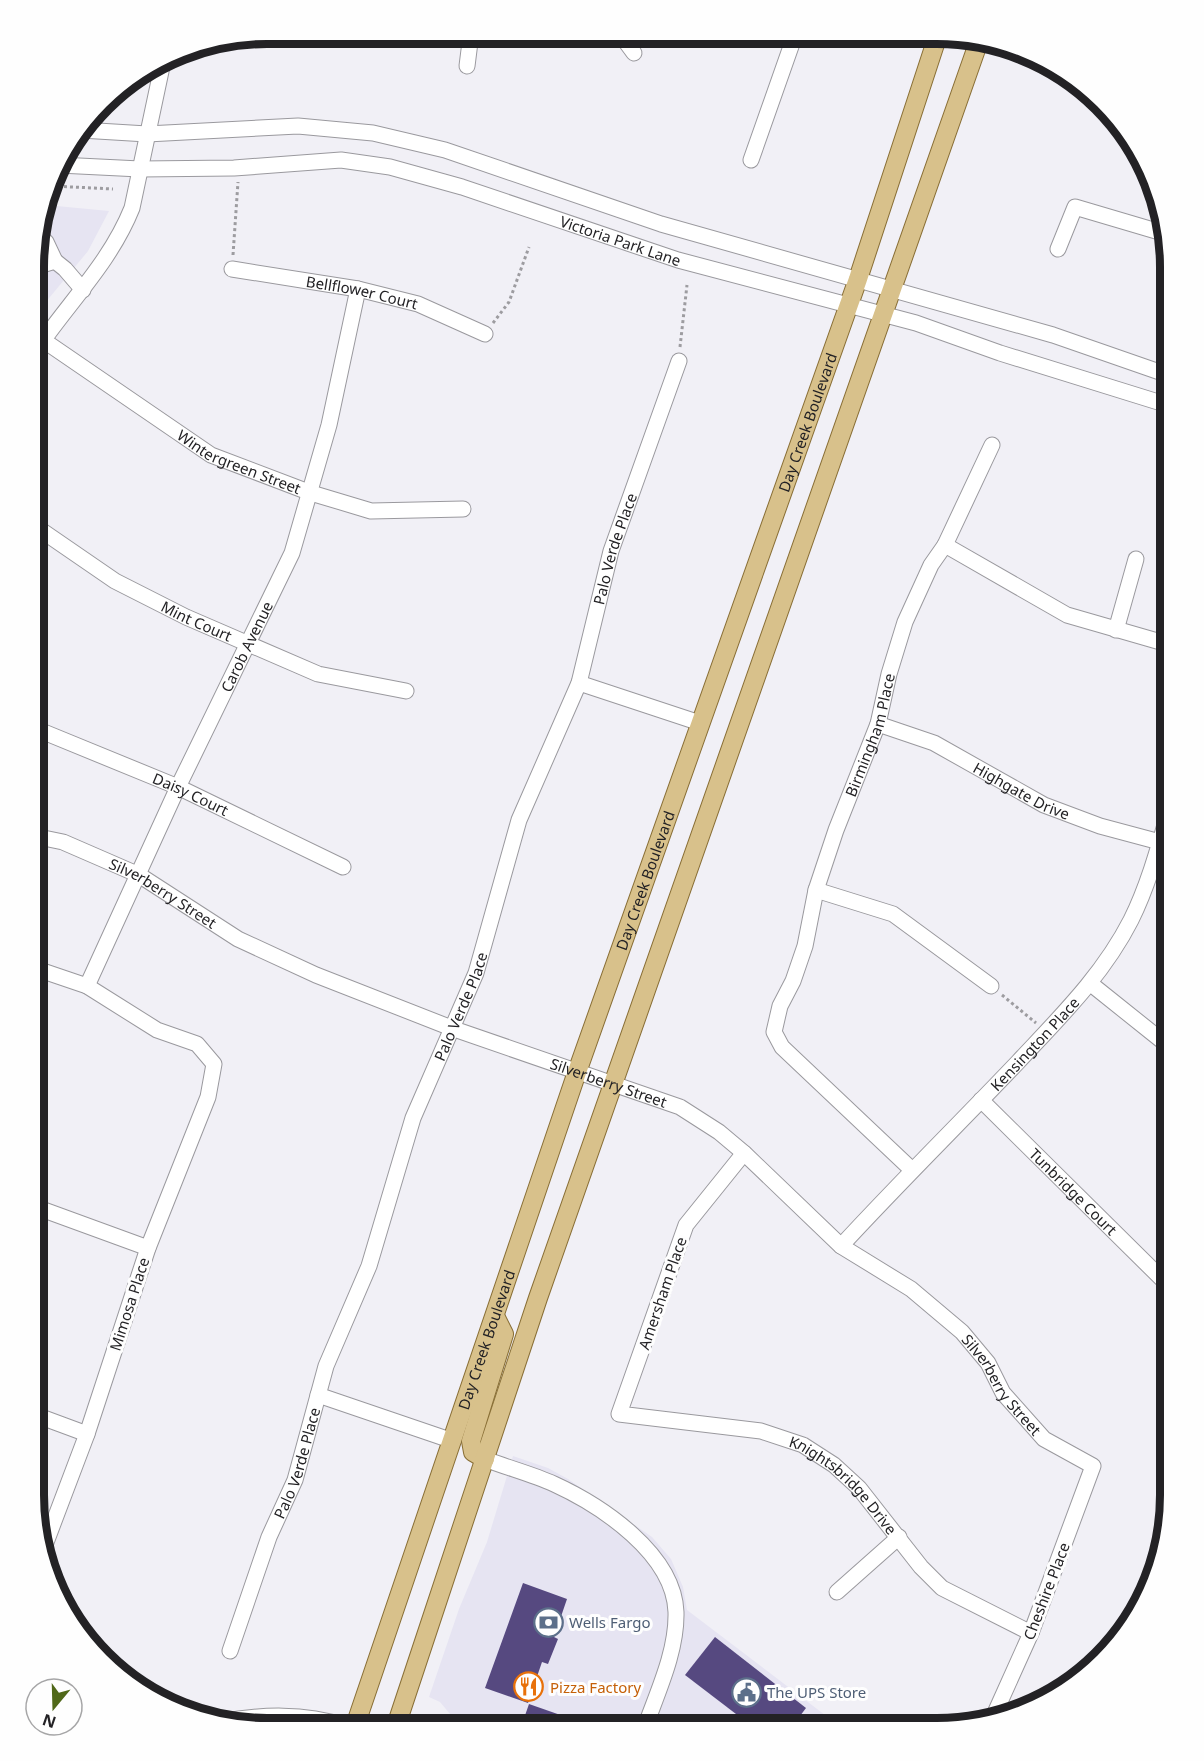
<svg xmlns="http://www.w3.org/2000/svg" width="1204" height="1761" font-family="'Noto Sans',sans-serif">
	<rect width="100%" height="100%" fill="#f1f0f6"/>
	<g fill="#e6e4f2">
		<polygon points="46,205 109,211 88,251 35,315 35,236"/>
		<polygon points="513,1456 548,1468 568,1479 652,1537 671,1559 683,1587 687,1610 842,1728 453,1727 450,1714 440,1702 429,1697 459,1609 487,1542"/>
	</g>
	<polygon fill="#bcebcb" points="1170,1504 1158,1570 1127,1629"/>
	<g fill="#564980">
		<polygon points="523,1583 567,1599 554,1637 558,1639 548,1664 542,1662 528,1703 485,1688"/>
		<polygon points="715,1637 806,1708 791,1728 753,1727 685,1675"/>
		<polygon points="529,1704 589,1725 589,1727 521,1727"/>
	</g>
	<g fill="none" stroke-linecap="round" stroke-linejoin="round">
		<defs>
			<g id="minor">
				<polyline points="620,34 634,53"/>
				<polyline points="295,38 296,33"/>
				<polyline points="467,66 471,34"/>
				<polyline points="81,130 147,134 298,126 373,133 445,150 661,224 1053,335 1171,376"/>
				<polyline points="751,160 795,35"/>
				<path id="s1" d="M59,165L140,169L234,168L341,160L390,167L462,187L678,260L916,323L1000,353L1171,406"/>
				<polyline points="36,232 46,242 55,261"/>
				<polyline points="1058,249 1075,207 1163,233"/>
				<polyline points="35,267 55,261 65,269 83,290"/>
				<path id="s2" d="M232,269L358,289L418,304L485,334"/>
				<path id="s3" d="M43,340L211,455L311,493L371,511L463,509"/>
				<path d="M35,352C68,303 110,263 132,208L163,62"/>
				<path id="s4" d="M35,526L115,581L186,617L318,674L406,691"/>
				<polyline points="945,545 1067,615 1171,645"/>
				<polyline points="1116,630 1136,559"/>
				<polyline points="579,683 700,723"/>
				<path id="s5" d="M878,724L934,743L1044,805L1100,826L1171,845"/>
				<path id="s6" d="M34,728L178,787L343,867"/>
				<path id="s7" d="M34,836L63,842L139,875L238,939L316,975L454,1029L680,1107L719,1132L744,1153L841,1246L911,1289L962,1332L988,1363L1003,1393L1044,1439L1093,1466L1031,1633L995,1713"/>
				<polyline points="816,890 893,914 991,986"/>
				<polyline points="34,968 87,986 157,1030 197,1044 214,1064 208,1097 148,1248 87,1434 45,1545"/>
				<polyline points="1091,984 1171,1048"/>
				<path id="s8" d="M87,986L178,787L292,553L329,425L358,289"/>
				<path id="s9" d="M981,1100L1167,1284"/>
				<path id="s10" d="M744,1153L686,1225L619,1414L761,1431L803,1445L834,1465L859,1488L921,1567L942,1588L1031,1633"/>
				<path id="s11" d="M911,1169L782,1047L774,1032L780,1006L793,981L805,946L816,890L836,830L878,724L889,674L905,622L931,565L945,545L992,445"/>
				<polyline points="33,1206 148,1248"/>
				<path id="s12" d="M841,1246C899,1183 959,1124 1018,1062C1060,1017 1103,975 1131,920C1149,884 1160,842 1171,804"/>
				<polyline points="318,1395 453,1441"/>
				<polyline points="33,1414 87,1434"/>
				<path d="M485,1459C508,1468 532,1474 554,1484C602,1506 674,1554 676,1612C677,1651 658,1691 645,1727"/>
				<polyline points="837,1592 899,1537"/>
				<path id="s13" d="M230,1651L269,1537L295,1480L326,1366L369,1266L413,1118L476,973L519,820L579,683L611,551L679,361"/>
				<path d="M220,1722C263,1714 303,1713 346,1726"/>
			</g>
			<g id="major">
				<polyline points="485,1459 473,1452 471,1441 504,1334 495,1316"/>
				<path id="s14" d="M355,1726L577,1072L858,279L938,35"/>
				<polyline points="396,1726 538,1298 980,38"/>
			</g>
		</defs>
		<use href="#minor" stroke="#9a999e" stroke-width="17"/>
		<use href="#major" stroke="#886e35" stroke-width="20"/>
		<g stroke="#9d9ca0" stroke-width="3" stroke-dasharray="3 3" stroke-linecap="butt">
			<polyline points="52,186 113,189"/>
			<polyline points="233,255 238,182"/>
			<polyline points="493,323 509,302 529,247"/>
			<polyline points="680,347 687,285"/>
			<polyline points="1002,995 1036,1023"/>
		</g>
		<use href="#minor" stroke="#fff" stroke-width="15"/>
		<use href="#major" stroke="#d8c18b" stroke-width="18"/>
	</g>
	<defs>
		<symbol id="bank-ring" viewBox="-11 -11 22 22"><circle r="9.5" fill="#fefefe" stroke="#5c6f8a" stroke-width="1.5"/><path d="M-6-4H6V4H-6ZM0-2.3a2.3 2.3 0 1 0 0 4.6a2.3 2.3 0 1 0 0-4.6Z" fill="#5c6f8a"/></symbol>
		<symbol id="restaurant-ring" viewBox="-11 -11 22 22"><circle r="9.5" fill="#fefefe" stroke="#e8710a" stroke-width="1.5"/><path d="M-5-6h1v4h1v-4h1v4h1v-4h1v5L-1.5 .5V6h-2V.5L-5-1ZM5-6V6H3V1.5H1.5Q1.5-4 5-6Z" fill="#e8710a"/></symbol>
		<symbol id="civic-ring" viewBox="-11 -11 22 22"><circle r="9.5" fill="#fefefe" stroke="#5c6f8a" stroke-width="1.5"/><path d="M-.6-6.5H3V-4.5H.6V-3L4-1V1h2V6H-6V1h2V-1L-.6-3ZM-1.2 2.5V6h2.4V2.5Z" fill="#5c6f8a"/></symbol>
	</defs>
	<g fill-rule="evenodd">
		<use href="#bank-ring" x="532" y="1606" width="33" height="33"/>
		<use href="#restaurant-ring" x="512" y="1670" width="33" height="33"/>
		<use href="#civic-ring" x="730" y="1676" width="33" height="33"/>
	</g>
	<g text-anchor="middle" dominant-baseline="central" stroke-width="6" stroke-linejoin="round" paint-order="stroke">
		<g font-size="15" fill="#232225" stroke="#fefefe">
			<text stroke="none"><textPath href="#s1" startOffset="574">Victoria Park Lane</textPath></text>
			<text stroke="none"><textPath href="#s2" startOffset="132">Bellflower Court</textPath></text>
			<text stroke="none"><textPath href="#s14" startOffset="1380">Day Creek Boulevard</textPath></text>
			<text stroke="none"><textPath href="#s3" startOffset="232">Wintergreen Street</textPath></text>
			<text stroke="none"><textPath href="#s13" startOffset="1170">Palo Verde Place</textPath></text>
			<text stroke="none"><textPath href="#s4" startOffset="188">Mint Court</textPath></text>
			<text stroke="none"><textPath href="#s8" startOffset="375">Carob Avenue</textPath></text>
			<text stroke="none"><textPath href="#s11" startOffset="508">Birmingham Place</textPath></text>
			<text stroke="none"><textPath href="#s5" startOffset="159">Highgate Drive</textPath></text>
			<text stroke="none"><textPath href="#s6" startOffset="170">Daisy Court</textPath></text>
			<text stroke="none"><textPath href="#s14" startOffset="894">Day Creek Boulevard</textPath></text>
			<text stroke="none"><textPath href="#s7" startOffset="142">Silverberry Street</textPath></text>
			<text stroke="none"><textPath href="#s13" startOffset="686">Palo Verde Place</textPath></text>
			<text stroke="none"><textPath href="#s12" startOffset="280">Kensington Place</textPath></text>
			<text stroke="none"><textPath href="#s7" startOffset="628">Silverberry Street</textPath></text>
			<text stroke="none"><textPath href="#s9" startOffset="130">Tunbridge Court</textPath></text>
			<text transform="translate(662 1293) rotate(-71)">Amersham Place</text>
			<text transform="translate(129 1304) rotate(-72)">Mimosa Place</text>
			<text stroke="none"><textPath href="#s14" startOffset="408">Day Creek Boulevard</textPath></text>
			<text stroke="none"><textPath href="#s7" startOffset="1132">Silverberry Street</textPath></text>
			<text stroke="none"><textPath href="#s13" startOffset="200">Palo Verde Place</textPath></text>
			<text stroke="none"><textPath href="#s10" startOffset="537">Knightsbridge Drive</textPath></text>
			<text transform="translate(1046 1591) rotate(-69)">Cheshire Place</text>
		</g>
		<g font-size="15" fill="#4e5e75" stroke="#fefefe" text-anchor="start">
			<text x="569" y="1622">Wells Fargo</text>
			<text x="767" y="1692">The UPS Store</text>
		</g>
		<g font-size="15" fill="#c56008" stroke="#fefefe" text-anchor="start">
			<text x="550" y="1687">Pizza Factory</text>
		</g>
	</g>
	<path d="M0 0H1204V1761H0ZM267 44H937A223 223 0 0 1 1160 267V1495A223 223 0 0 1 937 1718H267A223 223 0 0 1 44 1495V267A223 223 0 0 1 267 44Z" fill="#fefefe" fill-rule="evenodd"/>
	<path fill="none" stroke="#232225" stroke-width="8" d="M267 44H937A223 223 0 0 1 1160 267V1495A223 223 0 0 1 937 1718H267A223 223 0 0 1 44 1495V267A223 223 0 0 1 267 44Z"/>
	<g transform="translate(54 1707) rotate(199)"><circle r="28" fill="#fefefe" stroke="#a6a6a7" stroke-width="1.5"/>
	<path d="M0-4.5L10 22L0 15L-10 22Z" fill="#506819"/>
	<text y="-9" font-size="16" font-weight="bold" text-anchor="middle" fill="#232225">N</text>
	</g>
</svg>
